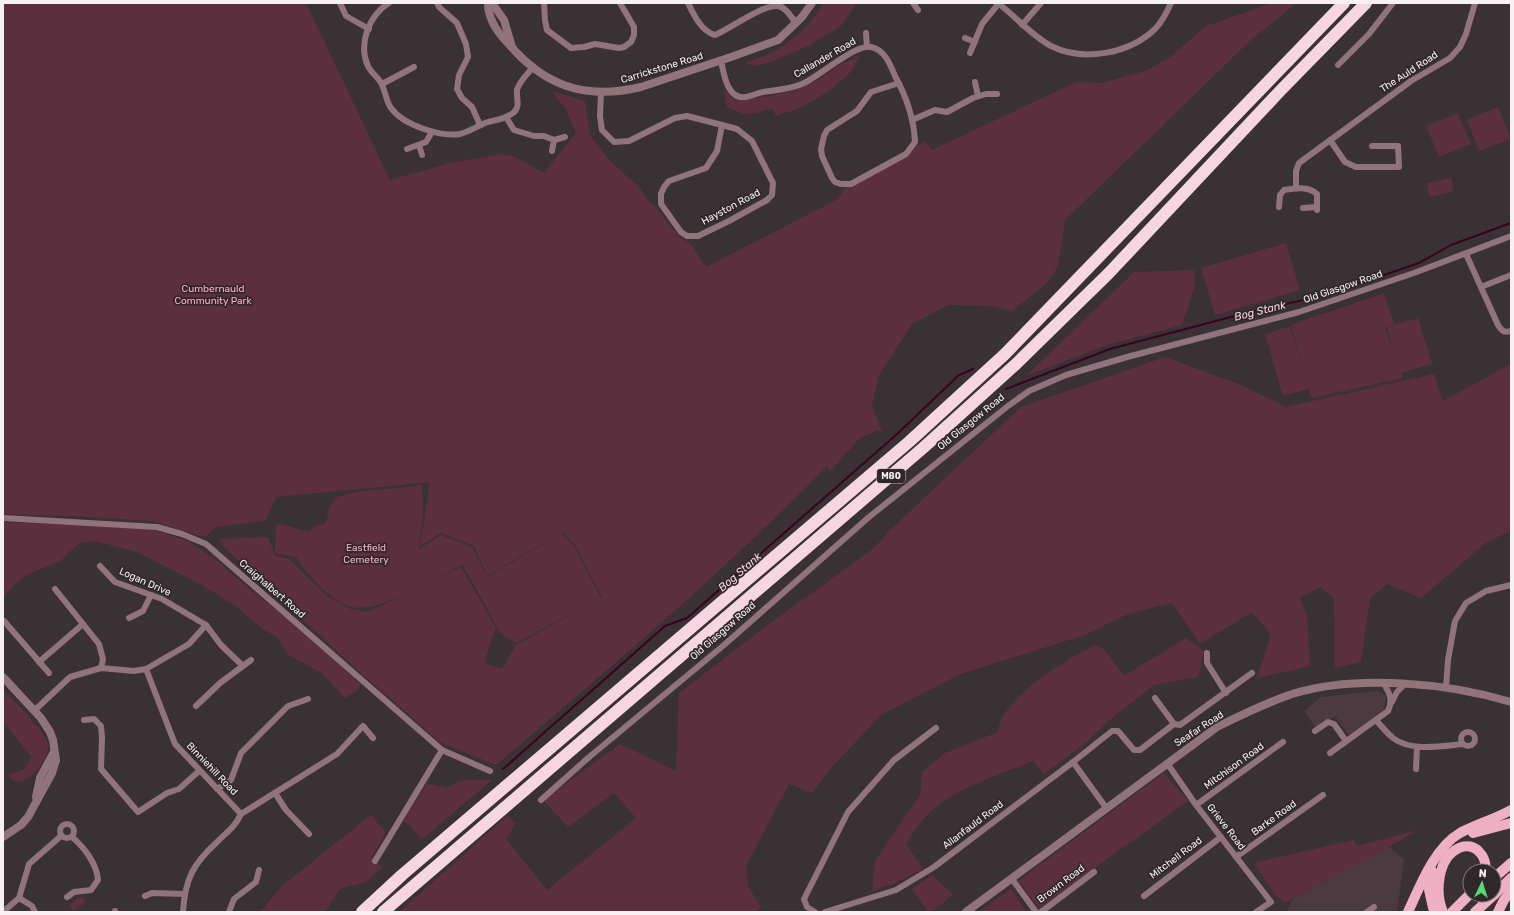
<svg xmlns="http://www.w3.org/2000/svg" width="1514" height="915" font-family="Rubik,sans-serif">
	<rect width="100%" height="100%" fill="#3a3134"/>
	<g fill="#4b3b40">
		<polygon points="1377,691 1386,695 1384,710 1349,735 1335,716 1315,727 1304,711 1321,697"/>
		<polygon points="1389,847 1404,859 1397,912 1287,912 1292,900 1298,896"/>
	</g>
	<g fill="#5c2f3f">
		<path d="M3,3H306L390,180L450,163L501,154L513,156L544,173L576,133L565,107L556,98L553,91L585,101L590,136L610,161L639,187L651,204L654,205L679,237L690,243L706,267L836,200L846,188L909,155L915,147L924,142L932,150L1076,82L1102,83L1145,71L1169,58L1206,26L1273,3H1297L1252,39L1065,220L1058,266L1048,282L1012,311L992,306L948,305L912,324L879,375L872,404L882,432L876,430L871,434L861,437L830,471L827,466C723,573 609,668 496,765L440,742L351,664L226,549L218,539L268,537L275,556L289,559L327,596L350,609L368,612L461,567L496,628L484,663L502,669L516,645L602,597L575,545L563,532L487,576L474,546L441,533L420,546L430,482L276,497L265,521L216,527L205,537L202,535L201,536L152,521L71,516L3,514Z"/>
		<path d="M823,3H857L841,26L808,46L771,62L757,66L746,64L747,62C755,59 765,57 773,52C792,42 814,22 823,3Z"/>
		<path d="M860,55C857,59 856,65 853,69C845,81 811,104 797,109C790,112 783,113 776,116L772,108L756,113L743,114L727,107L723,89L734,99L743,101L793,91L818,80L838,66Z"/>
		<polygon points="1498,107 1511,139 1479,151 1467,120"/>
		<polygon points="1458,113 1471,144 1439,157 1426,126"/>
		<polygon points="1451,178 1454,192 1429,197 1427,183"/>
		<polygon points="1286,243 1300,290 1215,315 1201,268"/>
		<polygon points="1194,270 1195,286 1182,325 1107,345 1026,376 1134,272"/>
		<polygon points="1384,293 1394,324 1385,327 1393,350 1387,327 1418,318 1432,364 1401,373 1403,378 1311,398 1309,389 1283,396 1265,334 1290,326 1305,375 1291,325"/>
		<polygon points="1165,357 1241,385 1286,407 1434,374 1443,401 1511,364 1511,531 1487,542 1421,598 1387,584 1370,598 1361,662 1335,668 1334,598 1320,587 1300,598 1307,615 1310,666 1257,678 1271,635 1252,612 1200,644 1172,603 1128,614 1085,635 960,674 881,715 829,770 812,793 789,784 746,866 748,886 761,907 755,912 399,912 507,816 516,823 506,839 547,890 636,818 614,793 568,827 543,800 620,744 676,771 679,693 772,622 874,548 889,531 1021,407"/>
		<path d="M421,485C426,507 421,527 419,549L441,535L472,547L487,577L562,533L574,546L601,598L516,643L501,634L463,565C438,576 378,614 352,607C328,600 310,577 296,557L275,553L276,524L284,525L309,532L316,525L324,524L327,521L328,511L335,498C363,487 393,491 421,485Z"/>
		<polygon points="3,522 148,528 190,542 219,562 248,588 304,632 361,685 358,690 345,698 322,673 287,654 278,638 260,627 237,607 202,585 137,552 95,541 81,543 70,551 61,561 31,573 17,582 3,597"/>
		<path d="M1186,638L1204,651L1198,677L1154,685L1107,722L1089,740L1044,774L1033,761C1005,772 970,784 945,800C929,810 915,828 906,844L923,869L895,883L872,891L875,861L920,795L922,772L945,753L998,732C999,726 1000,719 1004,714C1026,683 1062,663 1095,645L1104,649L1124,676Z"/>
		<path d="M3,690C14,701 44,730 48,744C51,760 21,796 8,775L25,769L32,757L3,722Z"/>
		<polygon points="1164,773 1188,801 1039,908 1018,881"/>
		<polygon points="464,780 492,780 421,840 410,825 403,821 427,783 447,788 456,782"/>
		<polygon points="371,815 386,833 371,858 382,867 366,882 340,889 325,912 260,912 282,886"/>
		<polygon points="1418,830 1375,855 1285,903 1276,896 1254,863 1353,840 1357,846"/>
		<polygon points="932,875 953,895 931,912 928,912 912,889"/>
		<polygon points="1011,889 1027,912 978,912"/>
		<polygon points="82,897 86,902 73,911 69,905 78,898"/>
	</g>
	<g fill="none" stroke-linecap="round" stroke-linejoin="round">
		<g stroke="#3a011c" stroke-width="2">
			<polyline points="1006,389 1110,349 1231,317 1320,296 1387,274 1419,263 1451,245 1511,223"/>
			<polyline points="503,769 665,626 687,618 896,435 959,375 973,369"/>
		</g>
		<g stroke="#91737c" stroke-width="6">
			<polyline points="340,3 346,16 369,29"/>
			<path d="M389,3C369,15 358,44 368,66C371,73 380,79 382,85C386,93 386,101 391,108C403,125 440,137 460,134C469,132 476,127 485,123C494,120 506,119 513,113C521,107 516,98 517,90C519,82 527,75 532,68"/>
			<polyline points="437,3 439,7 457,23 466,44 468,57 459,75 457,89 462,98 472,107 480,125"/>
			<polyline points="544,3 545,20 547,30 571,48 584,47 595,44 619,48 624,47 631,42 634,35 634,27 620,3"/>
			<path d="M688,3C694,15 701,31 715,35C730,29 763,4 778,6C786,7 791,17 796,23"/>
			<polyline points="913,3 918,10"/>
			<path d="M998,3C1016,17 1031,35 1051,46C1083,62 1129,54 1155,29C1162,22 1167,12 1171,3"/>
			<polyline points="1022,25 1041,3"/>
			<polyline points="866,33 867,47"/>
			<polyline points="965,38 975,42"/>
			<polyline points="970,53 982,24 999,3"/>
			<path d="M721,61C724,74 727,100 746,97C752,96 757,93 763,92C777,90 790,89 802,84C819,77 854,44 871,47C885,50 890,64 895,76C906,96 914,119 915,142L906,154L851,184H841L835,182L832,178L822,156L821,149L824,136L827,130L857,111L871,92L899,83"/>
			<polyline points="1338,65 1369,34 1393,3"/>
			<polyline points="975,82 978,96"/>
			<polyline points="382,84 414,67"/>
			<polyline points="601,93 600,116 602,130 614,142 629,141 675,118 687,116 722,125 737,129 752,141 773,183 772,195 767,200 729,221 698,236 687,236 681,232 661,204 661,194 664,187 669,181 706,168 717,151 722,125"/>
			<polyline points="506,117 514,130 534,136 544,136 554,140 565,137"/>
			<polyline points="912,120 935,110 947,112 973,98 986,94 997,94"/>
			<polyline points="1330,140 1345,162 1356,167 1399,167 1398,146 1372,146"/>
			<polyline points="419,145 422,155"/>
			<polyline points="407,149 426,142 432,132"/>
			<polyline points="552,151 554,140"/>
			<polyline points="1296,188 1296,171 1299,163 1411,81 1450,58 1460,47 1466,34 1475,3"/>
			<path d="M1279,207L1280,195L1284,190C1296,188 1308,186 1317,194V210"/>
			<polyline points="1303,208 1317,207"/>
			<path d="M1466,254L1498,325C1502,331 1504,333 1511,331"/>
			<polyline points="1481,287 1511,275"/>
			<polyline points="3,518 157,527 182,534 206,544 442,750 490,771"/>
			<polyline points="100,566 115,582 162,599 206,625 221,645 243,666"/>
			<polyline points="55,589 99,644 103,659 101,668"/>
			<polyline points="129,618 143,611 151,595"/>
			<polyline points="4,621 49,673"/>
			<polyline points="1207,653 1207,663 1226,693"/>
			<polyline points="39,662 83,624"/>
			<path d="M146,669L175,744L241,814C235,827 227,832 217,842C193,864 185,879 183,912"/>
			<polyline points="1446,687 1448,660 1455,621 1466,603 1486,591 1511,585"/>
			<polyline points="1155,698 1174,724"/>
			<polyline points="1392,702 1397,692 1405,684"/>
			<polyline points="196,706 220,683 251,660"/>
			<polyline points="35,710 70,677 101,668 134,671 146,669 189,644 206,625"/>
			<polyline points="84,720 94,719 101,726 102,737 101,769 138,812 167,793 179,789 199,771"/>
			<path d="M1376,720C1381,726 1387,733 1393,738C1411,752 1442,746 1463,744"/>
			<polyline points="1315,731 1328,722 1334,724 1346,741"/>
			<circle cx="1468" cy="739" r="7"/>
			<path d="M1330,753L1388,711C1393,700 1390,694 1384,684"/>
			<polyline points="1073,762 1112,731 1118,731 1134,750 1140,750 1174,724 1180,725 1252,673"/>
			<polyline points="1167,763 1196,805 1271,902 1256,912"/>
			<polyline points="1416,769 1417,747"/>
			<polyline points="217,789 231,780 241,753 288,706 308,699"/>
			<polyline points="275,793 286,810 309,834"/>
			<polyline points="541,800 588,758 724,645 869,517 1008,406 1029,391 1066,375 1127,357 1299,312 1414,273 1511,236"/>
			<polyline points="1196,805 1283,742"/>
			<polyline points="241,814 337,754 363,726 373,738"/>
			<circle cx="67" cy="831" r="7"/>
			<polyline points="1236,857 1323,795"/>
			<polyline points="375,861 442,750"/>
			<polyline points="1012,879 1036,912"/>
			<polyline points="145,896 152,893 184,894"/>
			<polyline points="1144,896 1221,837"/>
			<path d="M67,897L74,892L91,890L98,880C97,864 84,847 72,837"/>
			<polyline points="19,898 32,906 35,912"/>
			<polyline points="3,912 19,898 29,864 61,836"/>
			<polyline points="115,912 115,911"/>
			<polyline points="229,912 234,899 256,882 259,870"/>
			<polyline points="815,912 807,907 804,899 848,812 894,760 936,728"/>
			<polyline points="825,912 896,890 934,867 1073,762 1107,809"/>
			<polyline points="1041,912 1094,872"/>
			<polyline points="1367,912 1374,907"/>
		</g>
		<g stroke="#91737c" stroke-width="8">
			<path d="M488,3C488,6 488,9 489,12C493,29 505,40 516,52C551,89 591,99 641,87L731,57L778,40L802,17L812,3"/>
			<polyline points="492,3 504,20 512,47"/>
			<polyline points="3,677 41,718 50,732 53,740 56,760 52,773 28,817 21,825 3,837"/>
			<polyline points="36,797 40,778 54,752"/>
			<path d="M966,912L1217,727C1241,715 1266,703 1292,694C1356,674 1448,683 1511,702"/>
		</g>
		<g stroke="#efb0c4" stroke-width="10">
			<polyline points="1473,833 1511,823"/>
			<polyline points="1432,871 1429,890 1434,912"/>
			<polyline points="1494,878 1511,863"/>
			<polyline points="1494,895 1511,878"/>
			<path d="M1408,912C1420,886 1435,847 1460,833C1477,824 1495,819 1511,810"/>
			<path d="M1443,912C1435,893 1437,858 1459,848C1474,841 1488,856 1485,871"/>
			<polyline points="1452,912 1470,894"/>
			<polyline points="1475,912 1494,895"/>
			<polyline points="1498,912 1504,900 1511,891"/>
		</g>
		<g stroke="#f6d7e1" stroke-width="12">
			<polyline points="362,912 402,875 910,441 1005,354 1344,3"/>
			<polyline points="383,912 923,448 1016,364 1109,273 1280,91 1366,3"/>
		</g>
	</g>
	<g text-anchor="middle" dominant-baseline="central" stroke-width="3.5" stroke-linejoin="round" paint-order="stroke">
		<rect fill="#30272a" stroke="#bbb4b7" stroke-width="1" x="877" y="469" width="28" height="14" rx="3"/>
		<g font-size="9" font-weight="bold" fill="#f7f1f3">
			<text x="891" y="476">M80</text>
		</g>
		<g font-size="10" fill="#f7f1f3" stroke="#30272a">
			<text transform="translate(825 58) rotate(-30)">Callander Road</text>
			<text transform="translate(662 68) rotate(-17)">Carrickstone Road</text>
			<text transform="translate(1409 72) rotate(-33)">The Auld Road</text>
			<text transform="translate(731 207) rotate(-28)">Hayston Road</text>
			<text transform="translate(1343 287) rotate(-19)">Old Glasgow Road</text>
			<text transform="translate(971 422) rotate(-39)">Old Glasgow Road</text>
			<text transform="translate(145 582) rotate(24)">Logan Drive</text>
			<text transform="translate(272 589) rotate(41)">Craighalbert Road</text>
			<text transform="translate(723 631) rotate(-41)">Old Glasgow Road</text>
			<text transform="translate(1199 729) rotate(-33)">Seafar Road</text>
			<text transform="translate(1234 766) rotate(-36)">Mitchison Road</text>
			<text transform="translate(212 769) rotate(46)">Binniehill Road</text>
			<text transform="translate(1274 818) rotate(-36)">Barke Road</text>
			<text transform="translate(973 825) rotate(-37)">Allanfauld Road</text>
			<text transform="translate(1226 827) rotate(52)">Grieve Road</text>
			<text transform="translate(1176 858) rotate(-37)">Mitchell Road</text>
			<text transform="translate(1061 884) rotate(-37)">Brown Road</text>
		</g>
		<g font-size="10" fill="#feb0ca" stroke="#30272a">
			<text x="213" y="289">Cumbernauld<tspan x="213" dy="12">Community Park</tspan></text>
			<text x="366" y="548">Eastfield<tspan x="366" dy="12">Cemetery</tspan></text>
		</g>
		<g font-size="11" font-style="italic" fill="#f9d1dd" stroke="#30272a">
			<text transform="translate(1260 311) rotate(-14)">Bog Stank</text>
			<text transform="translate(740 572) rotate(-41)">Bog Stank</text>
		</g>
	</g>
	<rect width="1514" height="915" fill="none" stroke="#f7f1f3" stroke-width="8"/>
	<g transform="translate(1482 883) rotate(4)"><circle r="19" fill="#30272a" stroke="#80787a"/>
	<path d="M0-3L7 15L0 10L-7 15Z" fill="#56d671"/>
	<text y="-6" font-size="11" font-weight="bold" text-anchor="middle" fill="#f7f1f3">N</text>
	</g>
</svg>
